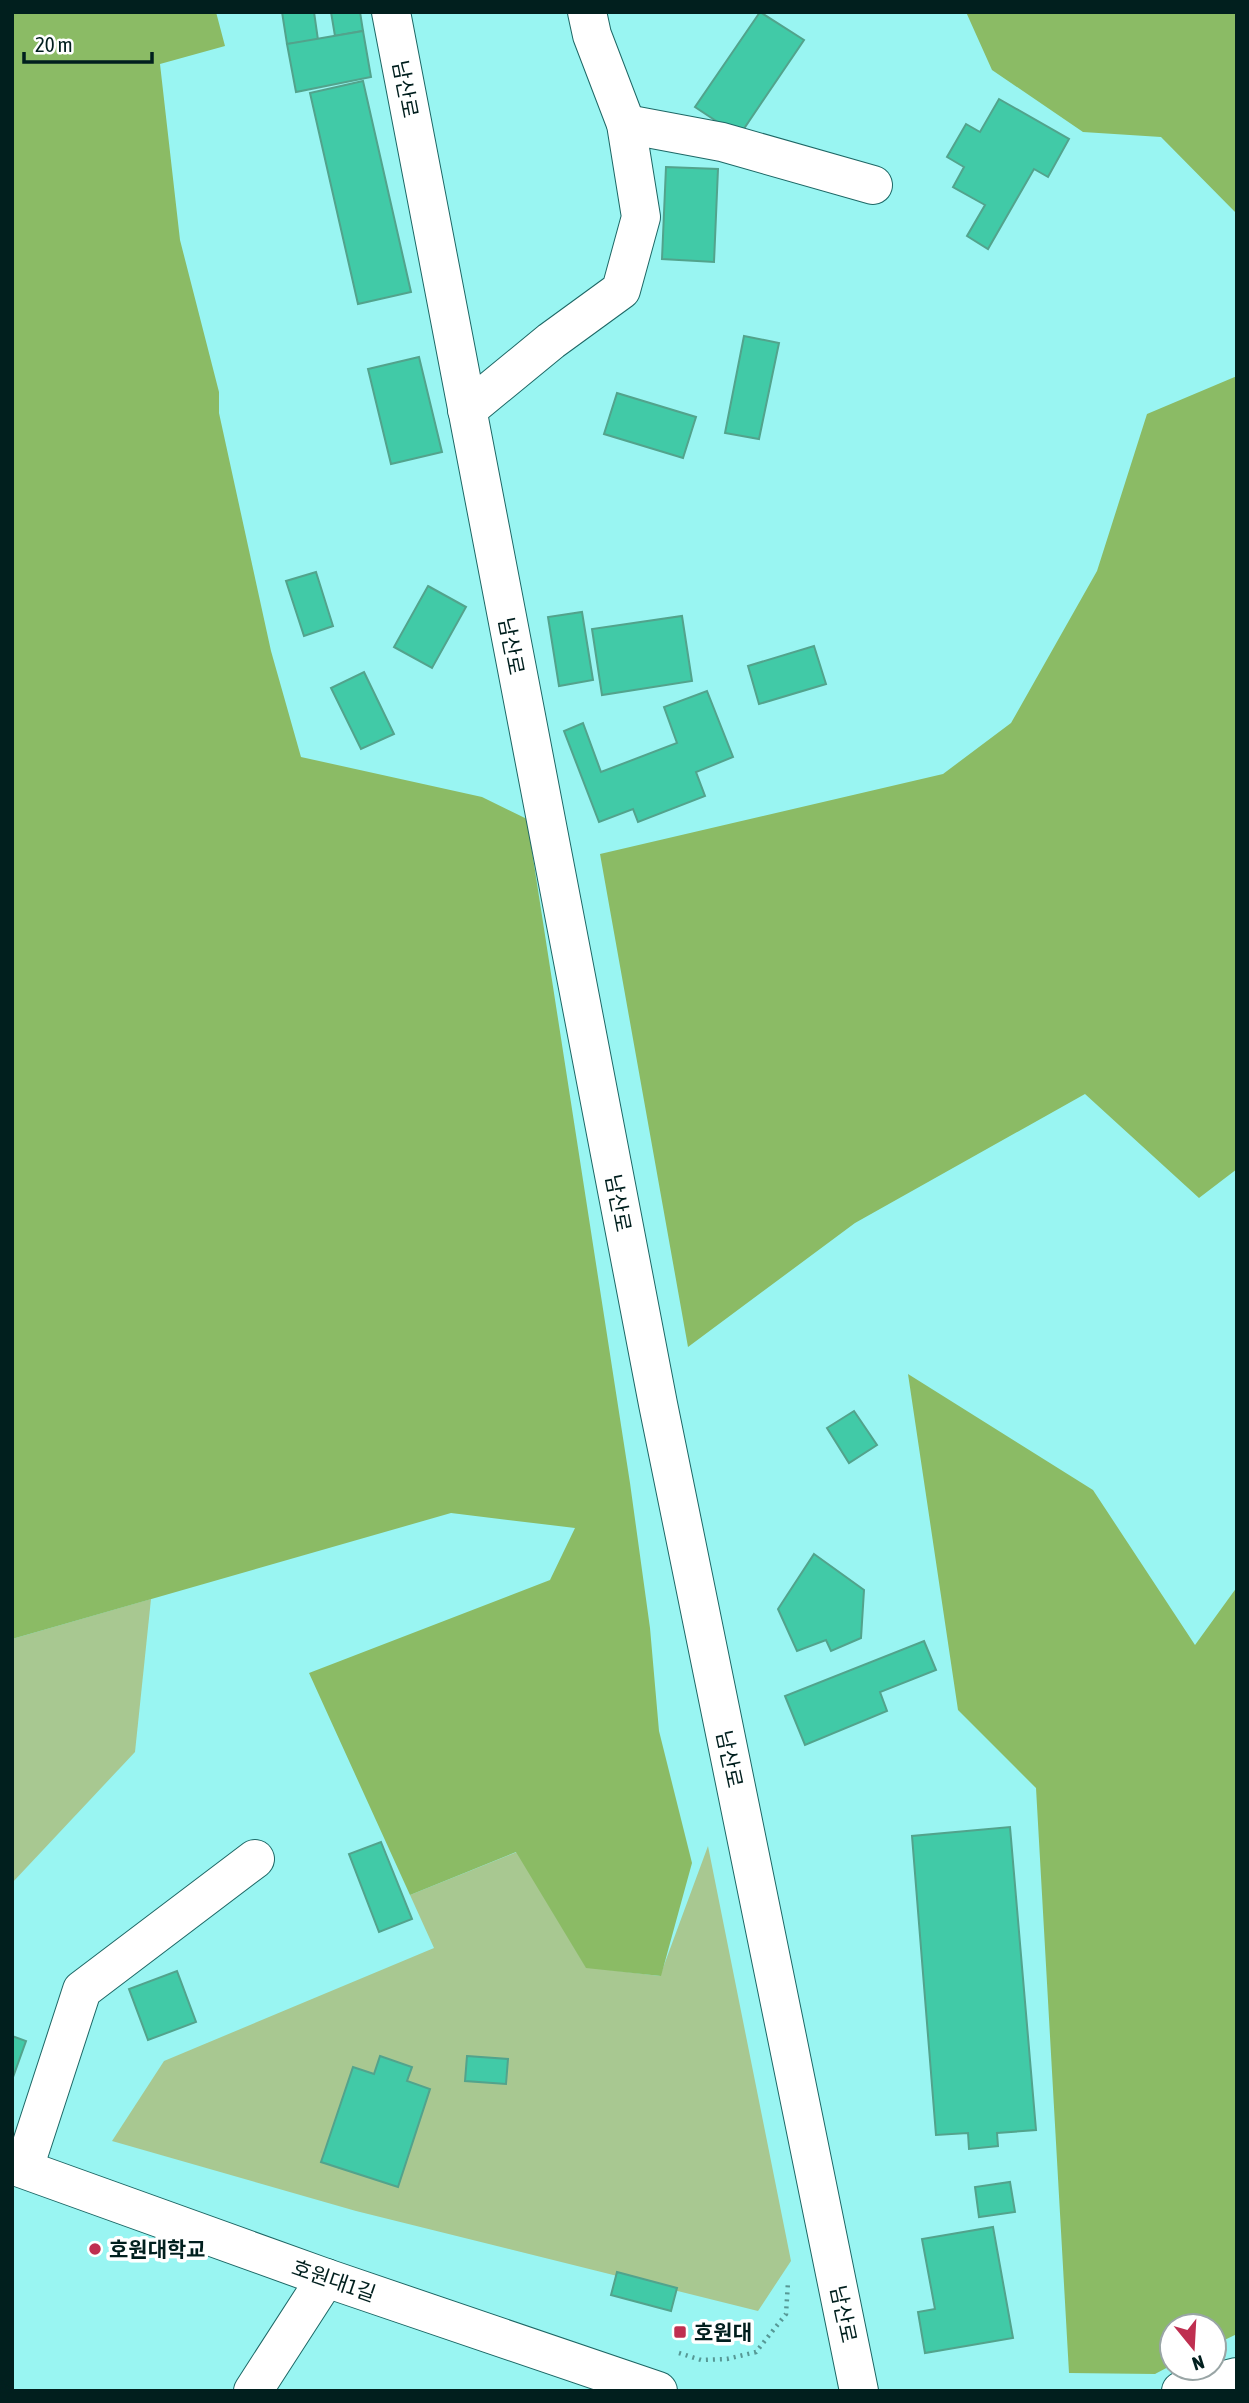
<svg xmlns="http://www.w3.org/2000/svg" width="1249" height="2403" font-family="'Asap Condensed','Noto Sans KR',sans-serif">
	<rect width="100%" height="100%" fill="#99f5f2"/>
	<g fill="#a8c891">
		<polygon points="151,1599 135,1752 12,1883 12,1639"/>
		<polygon points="708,1846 791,2261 758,2311 356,2211 112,2141 164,2061 434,1948 410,1895 517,1852 586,1967 660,1976"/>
	</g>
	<g fill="#8bbb65">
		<polygon points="12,12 216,12 225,46 160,64 180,240 219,392 219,413 271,651 301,757 482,797 527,819 630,1483 650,1628 659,1731 692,1863 661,1976 586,1968 516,1852 410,1895 309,1673 550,1580 575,1528 451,1513 12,1639"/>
		<polygon points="966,12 1237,12 1237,214 1161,137 1083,132 992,70"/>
		<polygon points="1237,376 1237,1169 1199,1198 1085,1094 855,1223 688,1347 600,854 943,774 1011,723 1097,571 1147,414"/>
		<polygon points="908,1374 1093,1490 1195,1645 1237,1587 1237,2334 1214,2345 1214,2326 1172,2326 1172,2365 1155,2374 1069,2373 1036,1788 958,1710"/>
	</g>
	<g fill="#41caa7" stroke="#52a38c" stroke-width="2">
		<polygon points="282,12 314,12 318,40 287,44"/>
		<polygon points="331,12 360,12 363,31 335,36"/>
		<polygon points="760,12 804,40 739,136 695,107"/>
		<polygon points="363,31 371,77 296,92 287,44"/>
		<polygon points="363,81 411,292 358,304 310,93"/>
		<polygon points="999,99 1069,139 1048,177 1034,169 988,249 967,236 985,205 953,187 964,167 947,157 966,124 980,132"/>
		<polygon points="666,167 718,169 714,262 662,259"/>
		<polygon points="744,336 779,343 759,439 725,433"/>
		<polygon points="419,357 442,452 391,464 368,369"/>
		<polygon points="617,393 696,417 683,458 604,434"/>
		<polygon points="316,572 333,626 304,636 286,581"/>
		<polygon points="428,586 466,607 432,668 394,647"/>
		<polygon points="582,612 593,680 559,686 548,617"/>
		<polygon points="682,616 692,681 602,695 592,629"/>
		<polygon points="814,646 826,684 759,704 748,666"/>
		<polygon points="364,672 394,734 361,749 331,688"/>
		<polygon points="707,691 733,757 696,772 705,796 638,822 633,809 599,822 564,731 583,723 601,772 677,743 664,707"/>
		<polygon points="854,1411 877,1445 849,1463 827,1428"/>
		<polygon points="814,1554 864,1590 861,1638 831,1651 826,1640 797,1651 778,1609"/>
		<polygon points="924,1641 936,1670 880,1692 887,1711 805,1745 785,1696"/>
		<polygon points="1010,1827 1036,2130 997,2133 998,2146 969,2149 968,2133 936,2135 912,1836"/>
		<polygon points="381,1842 412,1919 379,1932 349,1854"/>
		<polygon points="177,1971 196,2022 148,2040 129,1989"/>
		<polygon points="12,2036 26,2041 12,2080"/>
		<polygon points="380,2056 412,2067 407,2081 430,2089 398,2187 321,2162 353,2067 374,2074"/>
		<polygon points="467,2056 508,2059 506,2084 465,2081"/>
		<polygon points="1010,2182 1015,2212 979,2217 975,2187"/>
		<polygon points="993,2227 1013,2338 925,2353 918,2312 935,2309 922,2239"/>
		<polygon points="617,2272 677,2288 671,2311 611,2295"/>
	</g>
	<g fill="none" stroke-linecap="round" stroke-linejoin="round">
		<defs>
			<g id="minor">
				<polyline points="391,12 658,1404 859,2391"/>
				<polyline points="626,124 722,142 873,185"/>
				<polyline points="467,410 551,341 621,290 641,217 626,124 592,35 587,12"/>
				<polyline points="12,2165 326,2278 658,2391"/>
				<polyline points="24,2168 82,1990 255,1859"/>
				<polyline points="253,2391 326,2278"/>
				<polyline points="1181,2391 1237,2377"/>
			</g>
		</defs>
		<use href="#minor" stroke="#1d6765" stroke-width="40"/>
		<polyline stroke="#579895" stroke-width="4.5" stroke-dasharray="2 5" stroke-linecap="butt" points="679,2353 701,2360 727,2359 756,2352 786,2314 788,2282"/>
		<use href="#minor" stroke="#fff" stroke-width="38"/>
	</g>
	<g fill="#bf2f50" stroke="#fff" stroke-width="2.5">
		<circle cx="95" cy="2249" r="7"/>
		<rect x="673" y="2325" width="14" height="14" rx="3.5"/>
	</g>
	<g text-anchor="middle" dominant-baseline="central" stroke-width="7" stroke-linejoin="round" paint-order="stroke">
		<g font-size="21" fill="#011f1e" stroke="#fff">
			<text transform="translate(406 89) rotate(79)">남산로</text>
			<text transform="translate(512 646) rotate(79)">남산로</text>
			<text transform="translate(619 1203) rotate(79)">남산로</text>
			<text transform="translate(730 1759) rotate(78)">남산로</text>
			<text transform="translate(334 2280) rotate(19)">호원대1길</text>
			<text transform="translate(844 2314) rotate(78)">남산로</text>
		</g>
		<g font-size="21" font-weight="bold" fill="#011f1e" stroke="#fff" text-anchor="start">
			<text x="109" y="2249">호원대학교</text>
			<text x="694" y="2332">호원대</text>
		</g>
	</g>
	<rect width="1249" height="2403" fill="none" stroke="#011f1e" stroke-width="28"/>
	<g transform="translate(1193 2347) rotate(162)"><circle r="33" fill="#ffffff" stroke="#99a5a5" stroke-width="2"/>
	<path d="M0-5L12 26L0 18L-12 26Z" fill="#bf2f50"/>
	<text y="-10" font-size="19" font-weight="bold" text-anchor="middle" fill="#011f1e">N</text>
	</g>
	<path d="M24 52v10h128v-10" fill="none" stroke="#011f1e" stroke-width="3.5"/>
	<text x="35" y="52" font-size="21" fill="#011f1e" stroke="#ffffff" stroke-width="5" paint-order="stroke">20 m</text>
</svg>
